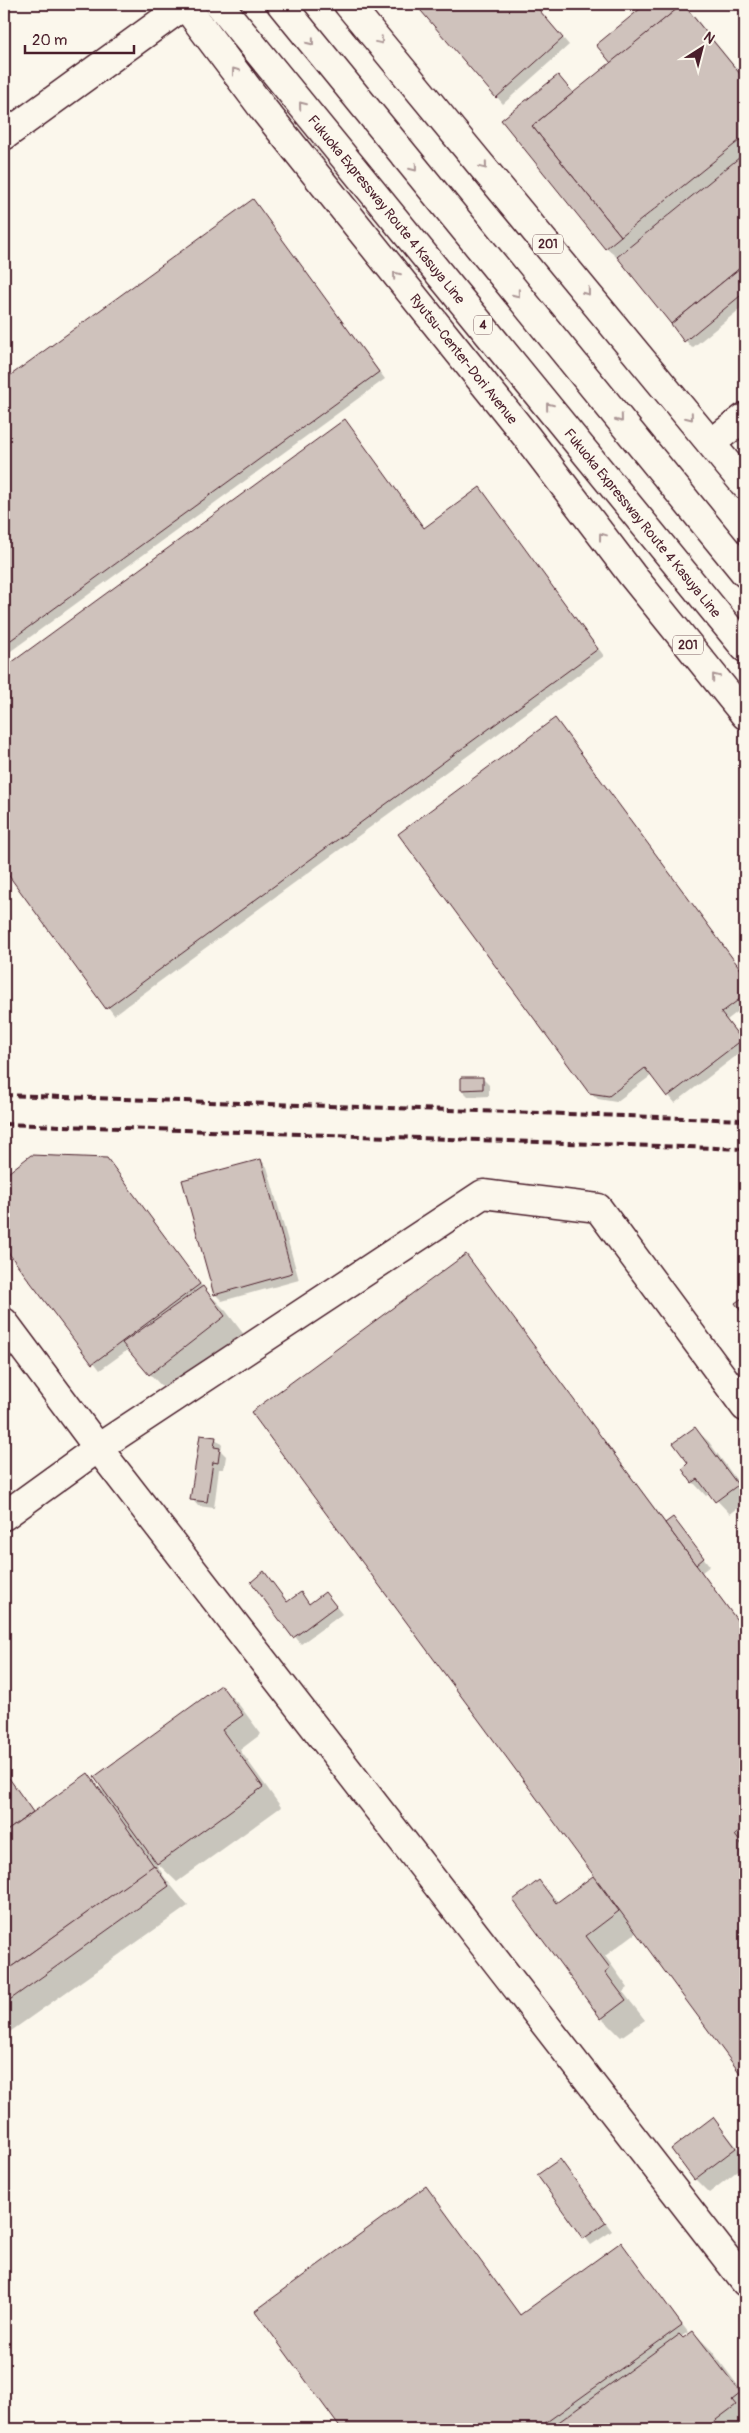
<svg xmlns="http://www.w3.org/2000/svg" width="749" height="2433" font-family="Pangolin,sans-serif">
	<rect width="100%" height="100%" fill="#fbf7ec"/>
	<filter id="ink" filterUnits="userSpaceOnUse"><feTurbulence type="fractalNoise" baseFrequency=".02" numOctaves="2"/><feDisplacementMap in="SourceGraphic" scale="10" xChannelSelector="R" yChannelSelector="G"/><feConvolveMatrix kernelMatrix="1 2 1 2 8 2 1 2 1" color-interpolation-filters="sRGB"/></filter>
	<g filter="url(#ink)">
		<g fill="#0003">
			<polygon points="417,4 534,4 569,45 503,104"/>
			<polygon points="648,4 684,4 745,79 745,305 692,348 621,261 606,248 503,120 558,76 574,93 612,63 598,45"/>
			<polygon points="253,201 385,379 4,656 4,382"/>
			<polygon points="345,421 425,529 480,489 604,656 114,1015 4,867 4,670"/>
			<polygon points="555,719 745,975 745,1006 727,1020 745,1043 745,1049 675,1103 652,1075 616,1102 598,1099 590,1092"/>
			<polygon points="482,1078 489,1085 489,1096 469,1097 462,1090"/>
			<polygon points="32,1156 106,1159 205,1290 226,1311 248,1340 173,1398 150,1374 129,1349 100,1370 4,1245 4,1178"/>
			<polygon points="261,1160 267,1167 299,1280 222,1301 215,1294"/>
			<polygon points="465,1255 666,1523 673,1519 710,1566 702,1572 745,1631 745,1839 741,1842 745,1848 745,2078 637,1932 605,1956 628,1988 623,1992 645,2020 621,2037 602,2018 539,1882 559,1903 593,1877 602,1884"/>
			<polygon points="695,1429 709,1442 745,1492 745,1503 730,1514 710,1493 706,1496 693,1482 690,1463"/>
			<polygon points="215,1438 222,1445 221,1451 226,1456 224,1469 219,1469 214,1508 198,1506 192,1499"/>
			<polygon points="264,1573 288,1603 301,1593 310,1605 325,1593 342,1614 301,1644 252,1582"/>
			<polygon points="221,1686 240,1706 261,1734 240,1750 281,1807 177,1882 154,1860 165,1878 188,1906 4,2036 4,1771 34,1813 88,1775 103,1791"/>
			<polygon points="713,2118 745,2157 745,2165 709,2193 695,2179"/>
			<polygon points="560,2160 612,2231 591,2245 539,2175"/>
			<polygon points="426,2188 521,2316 620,2243 688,2332 681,2337 683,2340 693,2332 712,2351 745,2395 745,2429 561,2429 558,2425 553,2429 343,2429 257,2311"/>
		</g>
		<g fill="#cfc2bc" stroke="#4a1f2b">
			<polygon points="415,4 534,4 563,38 496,98"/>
			<polygon points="646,4 683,4 611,63 596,45"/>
			<polygon points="683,4 745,80 745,136 621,236 532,126"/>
			<polygon points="558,75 573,93 532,126 621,236 605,249 501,120"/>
			<polygon points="745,153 745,264 671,324 617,257"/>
			<polygon points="253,199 379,372 4,645 4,380"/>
			<polygon points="745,264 745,292 684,342 671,324"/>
			<polygon points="345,419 424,528 480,487 598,649 106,1009 4,869 4,668"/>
			<polygon points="555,718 745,975 741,998 721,1013 742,1040 667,1097 645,1068 609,1096 589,1093 398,834"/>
			<polygon points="461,1077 483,1077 483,1089 461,1090"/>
			<polygon points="31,1155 107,1158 200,1284 92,1364 4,1247 4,1176"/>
			<polygon points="261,1159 292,1273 214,1295 182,1180"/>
			<polygon points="466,1254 745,1631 745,1827 735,1835 745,1849 745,2080 251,1412"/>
			<polygon points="203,1286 225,1316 149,1375 122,1343"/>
			<polygon points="745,1296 745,1317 735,1303"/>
			<polygon points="695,1427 738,1485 715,1502 698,1479 692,1483 682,1469 688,1463 673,1443"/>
			<polygon points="200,1435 216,1437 214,1447 220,1448 218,1463 213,1462 207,1502 190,1500"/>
			<polygon points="673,1517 704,1558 696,1565 665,1523"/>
			<polygon points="264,1571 287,1602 301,1592 309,1604 325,1592 336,1606 293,1638 251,1582"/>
			<polygon points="221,1685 243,1715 222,1730 263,1787 157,1864 94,1777"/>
			<polygon points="4,1771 33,1812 4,1833"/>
			<polygon points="88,1773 154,1866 4,1972 4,1833"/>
			<polygon points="154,1865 169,1886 4,2004 4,1972"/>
			<polygon points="593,1876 619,1911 586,1936 610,1968 605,1972 626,2000 601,2019 513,1900 539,1880 556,1903"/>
			<polygon points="713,2117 736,2148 694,2180 671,2149"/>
			<polygon points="560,2159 606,2223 583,2239 537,2175"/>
			<polygon points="426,2186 520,2315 621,2242 682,2325 537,2429 341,2429 255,2311"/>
			<polygon points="693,2331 741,2393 732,2400 736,2405 704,2429 559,2429 556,2424 679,2334 683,2338"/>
		</g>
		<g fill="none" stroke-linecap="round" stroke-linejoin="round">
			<defs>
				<polyline id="minor" points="4,1516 98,1448 483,1194 598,1208 745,1407"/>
				<g id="tertiary">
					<polyline points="4,136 186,4"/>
					<polyline points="711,443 745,417"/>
					<polyline points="4,1322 98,1448 745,2282"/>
				</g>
				<g id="trunk">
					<path id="s1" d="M184,4L264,110L526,436L632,575L745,715"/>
					<polyline points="348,4 745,485"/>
				</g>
				<g id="motorway">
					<path id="s2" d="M219,4L745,648"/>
					<polyline points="281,4 745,573"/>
				</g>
			</defs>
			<use href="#minor" stroke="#4a1f2b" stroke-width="31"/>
			<use href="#tertiary" stroke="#4a1f2b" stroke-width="31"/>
			<use href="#trunk" stroke="#4a1f2b" stroke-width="31"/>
			<use href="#motorway" stroke="#4a1f2b" stroke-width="31"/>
			<use href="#minor" stroke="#fbf7ec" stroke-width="28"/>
			<use href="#tertiary" stroke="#fbf7ec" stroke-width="28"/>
			<use href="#trunk" stroke="#fbf7ec" stroke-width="28"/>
			<use href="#motorway" stroke="#fbf7ec" stroke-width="28"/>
			<g stroke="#4a1f2b" stroke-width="4" stroke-dasharray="8 4" stroke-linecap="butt">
				<polyline points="4,1095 745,1120"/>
				<polyline points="4,1124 745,1149"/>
			</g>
		</g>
		<defs><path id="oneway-chevron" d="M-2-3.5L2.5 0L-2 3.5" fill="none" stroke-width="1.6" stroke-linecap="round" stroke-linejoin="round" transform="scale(1.25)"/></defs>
		<g stroke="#ab9695">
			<use href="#oneway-chevron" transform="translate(380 41) rotate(50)"/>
			<use href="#oneway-chevron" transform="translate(311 42) rotate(51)"/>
			<use href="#oneway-chevron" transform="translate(235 71) rotate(-127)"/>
			<use href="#oneway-chevron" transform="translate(302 105) rotate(-129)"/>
			<use href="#oneway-chevron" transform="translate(484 166) rotate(51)"/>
			<use href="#oneway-chevron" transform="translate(414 168) rotate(51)"/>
			<use href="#oneway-chevron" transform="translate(396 275) rotate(-129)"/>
			<use href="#oneway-chevron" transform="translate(587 292) rotate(51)"/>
			<use href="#oneway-chevron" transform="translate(517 294) rotate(51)"/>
			<use href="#oneway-chevron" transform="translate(549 406) rotate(-129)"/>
			<use href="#oneway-chevron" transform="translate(690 417) rotate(51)"/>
			<use href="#oneway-chevron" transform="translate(620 419) rotate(51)"/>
			<use href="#oneway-chevron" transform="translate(602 536) rotate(-127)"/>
			<use href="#oneway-chevron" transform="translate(715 677) rotate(-129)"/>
		</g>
	</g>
	<g text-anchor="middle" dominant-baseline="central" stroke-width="4" stroke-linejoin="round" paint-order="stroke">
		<g fill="#fbf7ec" stroke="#7f6065" stroke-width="1">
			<rect x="533" y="234.5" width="30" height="19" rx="4"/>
			<rect x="474" y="315.5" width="18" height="19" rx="4"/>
			<rect x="673" y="635.5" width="30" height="19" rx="4"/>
		</g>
		<g font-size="12" font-weight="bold" fill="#4a1f2b">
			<text x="548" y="244">201</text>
			<text x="483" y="325">4</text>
			<text x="688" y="645">201</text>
		</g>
		<g font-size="14" fill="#4a1f2b" stroke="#fbf7ec">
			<text stroke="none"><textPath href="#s2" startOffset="265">Fukuoka Expressway Route 4 Kasuya Line</textPath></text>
			<text stroke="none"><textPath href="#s1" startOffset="452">Ryutsu-Center-Dori Avenue</textPath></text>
			<text stroke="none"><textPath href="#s2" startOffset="670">Fukuoka Expressway Route 4 Kasuya Line</textPath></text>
		</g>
	</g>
	<rect width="749" height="2433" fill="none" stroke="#fbf7ec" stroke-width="20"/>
	<rect x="10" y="10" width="729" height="2413" fill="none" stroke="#4a1f2b" stroke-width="2" filter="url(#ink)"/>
	<g transform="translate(702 48) rotate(36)" stroke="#fbf7ec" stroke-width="4" paint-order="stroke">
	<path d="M0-4L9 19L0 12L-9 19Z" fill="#4a1f2b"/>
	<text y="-8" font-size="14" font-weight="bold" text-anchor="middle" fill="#4a1f2b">N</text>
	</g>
	<path d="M25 45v8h109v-8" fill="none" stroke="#4a1f2b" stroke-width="2.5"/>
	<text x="32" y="45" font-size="15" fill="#4a1f2b" stroke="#fbf7ec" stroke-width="4" paint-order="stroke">20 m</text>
</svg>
